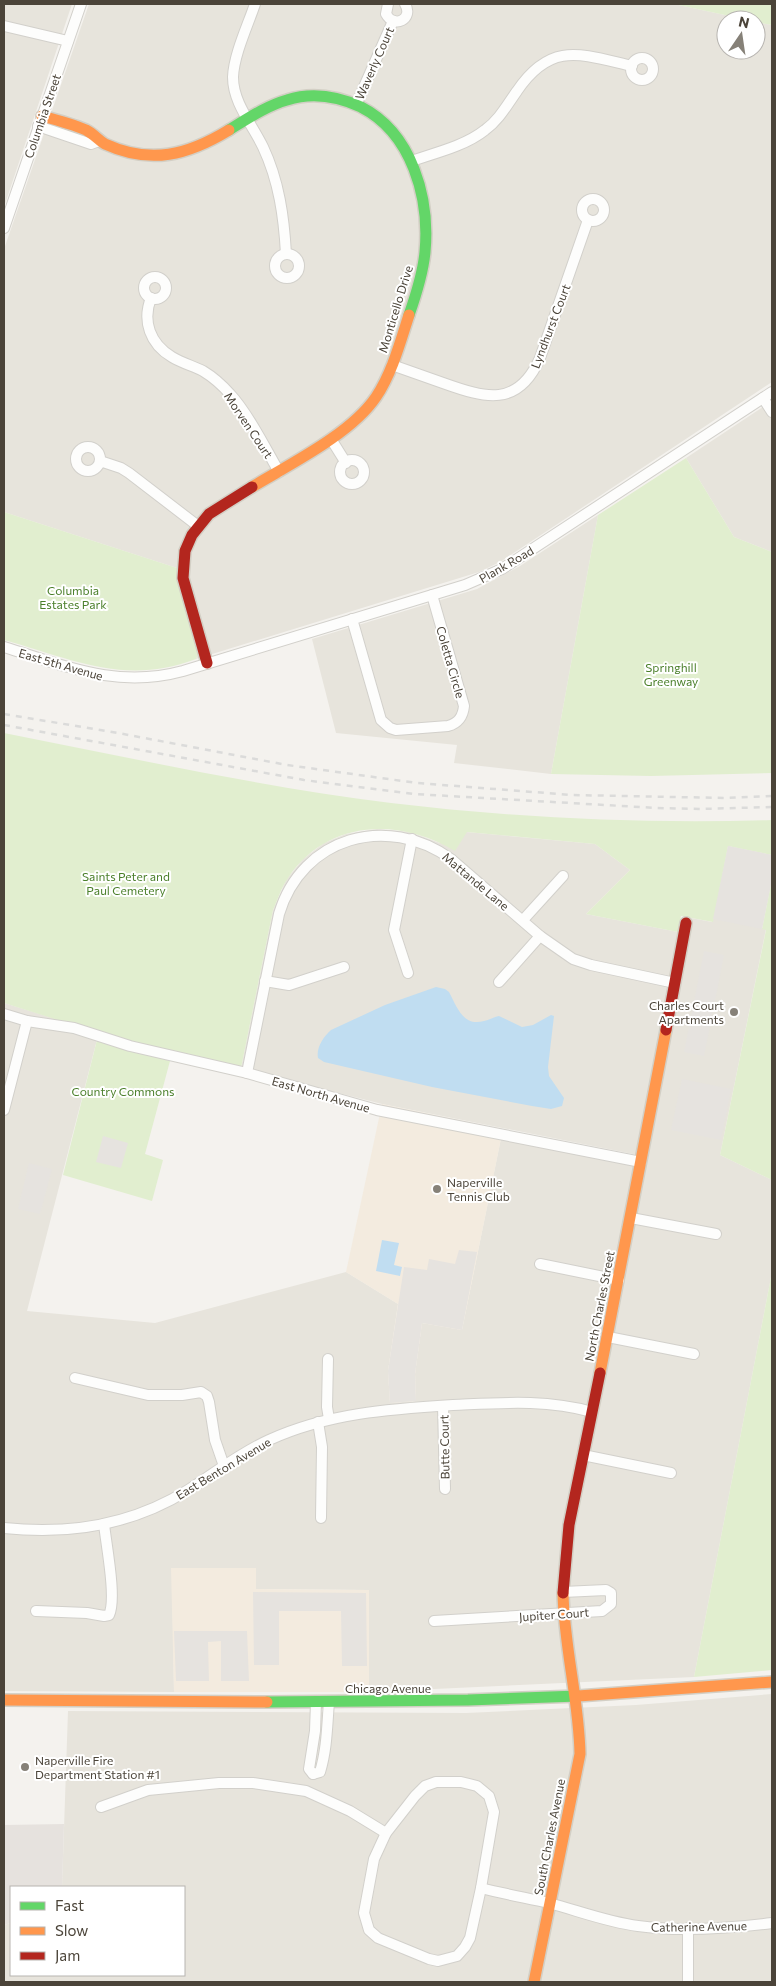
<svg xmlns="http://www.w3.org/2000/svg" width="776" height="1986" font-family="Commissioner,sans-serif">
	<rect width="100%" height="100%" fill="#f4f2ee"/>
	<g fill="#e7e4dc">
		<polygon points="4,4 72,4 4,207"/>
		<polygon points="89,4 674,4 748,20 726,20 726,50 756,50 756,22 772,25 772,382 500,562 479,572 196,659 198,653 177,568 4,512 4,249"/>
		<polygon points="772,401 772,552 734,537 686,458"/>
		<polygon points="598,515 551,774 454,763 457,745 336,733 312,639 477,589 520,566"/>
		<polygon points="377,829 410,832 440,843 466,832 595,844 630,870 586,914 678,932 638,1155 382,1104 241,1068 273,910 286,880 303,859 324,843 346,834"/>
		<polygon points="728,846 772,855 772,879 762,928 766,929 720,1155 772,1180 772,1272 694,1677 369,1692 368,1590 256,1589 256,1568 172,1568 174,1692 4,1691 4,1003 99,1032 27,1311 155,1323 346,1272 398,1304 388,1371 390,1403 416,1401 415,1374 422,1323 462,1330 501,1138 644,1166 647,1140 691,918 712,922"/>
		<polygon points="772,1694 772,1982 4,1982 4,1925 11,1923 11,1975 184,1975 184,1887 62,1887 68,1711 466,1713 636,1705"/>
	</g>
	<g fill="#f3ebdf">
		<polygon points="382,1104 503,1129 462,1330 422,1323 415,1374 416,1401 390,1403 388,1371 398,1304 346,1272"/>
		<polygon points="171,1568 256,1568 256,1589 369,1590 369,1692 174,1692"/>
	</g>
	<polygon fill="#e6e2de" points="64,1824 62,1887 11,1887 11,1923 4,1925 4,1825"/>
	<g fill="#e1eecf">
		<polygon points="674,4 772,4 772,25 756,22 756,20 748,20"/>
		<polygon points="686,458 734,537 772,552 772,773 651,776 551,774 598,515"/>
		<path d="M4,512L177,568L198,654L196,659C125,686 72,659 4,640Z"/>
		<path d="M4,733C132,758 261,787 391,803C517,818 645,824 772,820V855L728,846L713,922L681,916L678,932L586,914L630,870L595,844L467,832L455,851C398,817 327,820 288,878C281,888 278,899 273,910L241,1068L134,1044L4,1003Z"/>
		<polygon points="772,879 772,1180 720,1155 766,930 762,929"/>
		<polygon points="97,1040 170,1061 145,1154 163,1160 152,1201 63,1175"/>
		<polygon points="772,1272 772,1670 694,1677"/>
	</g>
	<g fill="#e6e3df">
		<polygon points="728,846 772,855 772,879 762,929 713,919"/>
		<polygon points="704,951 724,955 704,1056 684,1052"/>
		<polygon points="682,1079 731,1089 721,1140 671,1130"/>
		<polygon points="103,1136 128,1143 121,1168 96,1162"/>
		<polygon points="29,1163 52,1169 40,1214 18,1209"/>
		<polygon points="459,1250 477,1252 462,1330 422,1323 415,1374 416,1401 390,1403 388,1371 404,1267 427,1270 429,1259 455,1264"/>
		<polygon points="253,1592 366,1593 367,1666 342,1666 341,1611 279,1611 279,1665 254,1665"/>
		<polygon points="174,1631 247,1631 249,1681 221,1681 221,1641 208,1642 209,1681 176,1681"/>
	</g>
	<g fill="#c0ddf1">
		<path d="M436,987L445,989L449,992C457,1007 463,1027 484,1021C489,1020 494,1017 499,1016L522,1027L533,1025L551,1015L554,1016L548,1067L549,1076L564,1098L562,1106L551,1109L532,1106L432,1087L324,1062L318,1058C316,1048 323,1037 331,1030L385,1005Z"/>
		<polygon points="382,1240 399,1243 394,1265 402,1267 400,1276 376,1271"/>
	</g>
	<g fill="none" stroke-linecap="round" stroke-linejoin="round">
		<defs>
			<g id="street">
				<path d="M255,4C248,25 234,54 233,77C233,103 252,124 263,147C279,181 284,217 286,254"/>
				<path d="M388,4L386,14C394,29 414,19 405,4"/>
				<polyline points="4,26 68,41"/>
				<circle cx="642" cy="69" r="11"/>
				<polyline points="356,105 393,21"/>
				<polyline points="38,126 91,144 99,141"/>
				<path d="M411,161C435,153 465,146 485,130C499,120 507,105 517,91C551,41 580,54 632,66"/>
				<circle cx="593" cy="210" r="11"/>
				<polyline points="4,228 81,4"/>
				<circle cx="287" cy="266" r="12"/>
				<circle cx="155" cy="288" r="11"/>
				<path d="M151,298C142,321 150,344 172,357C182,363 193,366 203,371C213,377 222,385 230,394C247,412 266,449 279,472"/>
				<path d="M392,365C409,371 426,377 443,383C485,398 518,408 540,358L588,220"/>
				<polyline points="763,398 772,412"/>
				<polyline points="331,439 346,463"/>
				<circle cx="88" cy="459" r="12"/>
				<circle cx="352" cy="472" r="12"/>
				<polyline points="100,461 121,468 129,473 198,526"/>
				<path d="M352,619L381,720L390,728L396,730L448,726C459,723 463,716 464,706L432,595"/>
				<path d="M4,647C66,666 117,689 183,671L465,585L502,569L772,392"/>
				<polyline points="523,920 563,876"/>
				<polyline points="408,973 394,930 412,839"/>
				<polyline points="265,981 289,985 344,967"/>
				<polyline points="499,982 540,936"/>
				<polyline points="4,1014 27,1021 74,1028 130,1046 247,1073 377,1110 641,1162"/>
				<path d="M247,1073L279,914C302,837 387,813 451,859L540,936L573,959L591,965L675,983"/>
				<polyline points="4,1110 27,1021"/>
				<polyline points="631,1218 716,1234"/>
				<polyline points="540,1264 619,1280"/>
				<polyline points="608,1337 694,1354"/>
				<polyline points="328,1359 327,1407 329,1419"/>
				<polyline points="75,1378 148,1395 182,1395 201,1392 207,1396 209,1402 215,1440 224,1466"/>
				<polyline points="443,1406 445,1489"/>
				<polyline points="318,1422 322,1447 321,1518"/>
				<polyline points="583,1455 671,1473"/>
				<path d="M4,1528C69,1535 132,1525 188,1490C215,1473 240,1453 269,1440C328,1413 390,1409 453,1405C500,1403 546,1399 592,1412"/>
				<path d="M36,1611L87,1613L104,1616L109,1615C117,1599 106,1544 104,1524"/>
				<polyline points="434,1621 602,1611 611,1604 611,1593 606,1590 563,1592"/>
				<path d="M313,1774L320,1772C327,1749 327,1726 329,1702"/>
				<polyline points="313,1774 309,1769 315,1731 316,1702"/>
				<polygon points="436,1782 461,1782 477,1786 489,1796 494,1812 481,1888 470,1938 465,1947 457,1956 438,1961 429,1959 378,1938 369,1930 364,1913 374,1859 386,1833 415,1796 425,1786"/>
				<polyline points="101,1807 148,1790 219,1783 253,1783 306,1791 350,1811 386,1833"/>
				<path d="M481,1888C504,1894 527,1898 549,1903C579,1911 607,1922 638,1926C679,1932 732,1928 772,1923"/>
				<polyline points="688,1982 688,1928"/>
			</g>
			<g id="fast">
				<path d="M229,130C247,119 266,106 287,100C312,92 337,96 361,107C412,133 430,198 425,252C423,274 416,295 409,315"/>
				<polyline points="267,1702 468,1700 578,1696"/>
			</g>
			<g id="slow">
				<path d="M42,116C57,120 72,124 86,130C94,134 98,140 105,144C151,165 188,155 229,130"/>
				<path d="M252,487C290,464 351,434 376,397C392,373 400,343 409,315"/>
				<polyline points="600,1373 666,1030"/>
				<polyline points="578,1696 772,1682"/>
				<polyline points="4,1700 267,1702"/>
				<path d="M534,1982L580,1754C579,1700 564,1647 563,1593"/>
			</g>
			<g id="jam">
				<polyline points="207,663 183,578 185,551 192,535 209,514 252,487"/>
				<polyline points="666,1030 686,923"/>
				<polyline points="563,1593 569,1525 600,1373"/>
			</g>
		</defs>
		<use href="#street" stroke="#d2d0cb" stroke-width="12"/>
		<use href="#fast" stroke="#d3cfc5" stroke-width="14"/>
		<use href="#slow" stroke="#d3cfc5" stroke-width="14"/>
		<use href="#jam" stroke="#d3cfc5" stroke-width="14"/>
		<use href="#street" stroke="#fdfdfc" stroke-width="10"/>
		<use href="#fast" stroke="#63d668" stroke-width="11"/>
		<use href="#slow" stroke="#ff974d" stroke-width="11"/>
		<use href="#jam" stroke="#b3261e" stroke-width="11"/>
		<g stroke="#dbdbda" stroke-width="2.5" stroke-dasharray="6 6" stroke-linecap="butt">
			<polyline points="4,714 118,733 287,765 417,783 572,795 726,798 772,796"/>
			<polyline points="4,725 304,780 414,794 657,808 701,809 772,807"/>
		</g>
	</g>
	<g fill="#868178" stroke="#fff" stroke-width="2">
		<circle cx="734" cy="1012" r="5"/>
		<circle cx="437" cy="1189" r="5"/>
		<circle cx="25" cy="1767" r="5"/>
	</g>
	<g text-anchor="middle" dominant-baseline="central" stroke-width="4" stroke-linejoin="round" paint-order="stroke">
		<g font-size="12" fill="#4b4439" stroke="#fff">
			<text transform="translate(374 63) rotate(-66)">Waverly Court</text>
			<text transform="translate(42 116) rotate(-71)">Columbia Street</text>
			<text transform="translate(395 309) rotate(-73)">Monticello Drive</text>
			<text transform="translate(550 326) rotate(-69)">Lyndhurst Court</text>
			<text transform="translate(249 425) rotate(56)">Morven Court</text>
			<text transform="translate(506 564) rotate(-30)">Plank Road</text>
			<text transform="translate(451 662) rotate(74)">Coletta Circle</text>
			<text transform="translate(61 664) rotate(16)">East 5th Avenue</text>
			<text transform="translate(476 881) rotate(40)">Mattande Lane</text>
			<text transform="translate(321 1094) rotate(16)">East North Avenue</text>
			<text transform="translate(599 1306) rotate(-79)">North Charles Street</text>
			<text transform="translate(444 1447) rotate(-91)">Butte Court</text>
			<text transform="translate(223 1468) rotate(-31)">East Benton Avenue</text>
			<text transform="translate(554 1614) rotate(-4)">Jupiter Court</text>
			<text x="388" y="1688">Chicago Avenue</text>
			<text transform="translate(549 1837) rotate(-79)">South Charles Avenue</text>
			<text transform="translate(699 1926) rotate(-1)">Catherine Avenue</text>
		</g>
		<g font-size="12" fill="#4a7f2a" stroke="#fff">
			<text x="73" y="590">Columbia<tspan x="73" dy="14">Estates Park</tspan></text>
			<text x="671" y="667">Springhill<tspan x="671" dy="14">Greenway</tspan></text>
			<text x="126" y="876">Saints Peter and<tspan x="126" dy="14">Paul Cemetery</tspan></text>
			<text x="123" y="1091">Country Commons</text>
		</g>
		<g font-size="12" fill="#4b4439" stroke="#fff" text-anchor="start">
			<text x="724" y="1005" text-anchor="end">Charles Court<tspan x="724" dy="14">Apartments</tspan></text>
			<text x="447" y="1182">Naperville<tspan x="447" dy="14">Tennis Club</tspan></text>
			<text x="35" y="1760">Naperville Fire<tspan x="35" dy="14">Department Station #1</tspan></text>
		</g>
	</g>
	<rect width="776" height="1986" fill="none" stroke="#4b4439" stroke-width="10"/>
	<rect x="10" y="1886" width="175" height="90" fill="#ffffff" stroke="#b7b4b0"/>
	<rect x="20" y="1902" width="25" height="8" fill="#63d668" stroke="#b7b4b0"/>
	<text x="55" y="1911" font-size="15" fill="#4b4439">Fast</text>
	<rect x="20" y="1927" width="25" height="8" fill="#ff974d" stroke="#b7b4b0"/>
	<text x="55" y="1936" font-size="15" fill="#4b4439">Slow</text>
	<rect x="20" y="1952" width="25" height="8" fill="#b3261e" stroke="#b7b4b0"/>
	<text x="55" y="1961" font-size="15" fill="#4b4439">Jam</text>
	<g transform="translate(741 35) rotate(13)"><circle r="24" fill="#ffffff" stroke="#b7b4b0"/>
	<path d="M0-4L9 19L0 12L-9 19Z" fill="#868178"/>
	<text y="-8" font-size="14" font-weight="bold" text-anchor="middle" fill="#4b4439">N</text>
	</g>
</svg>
